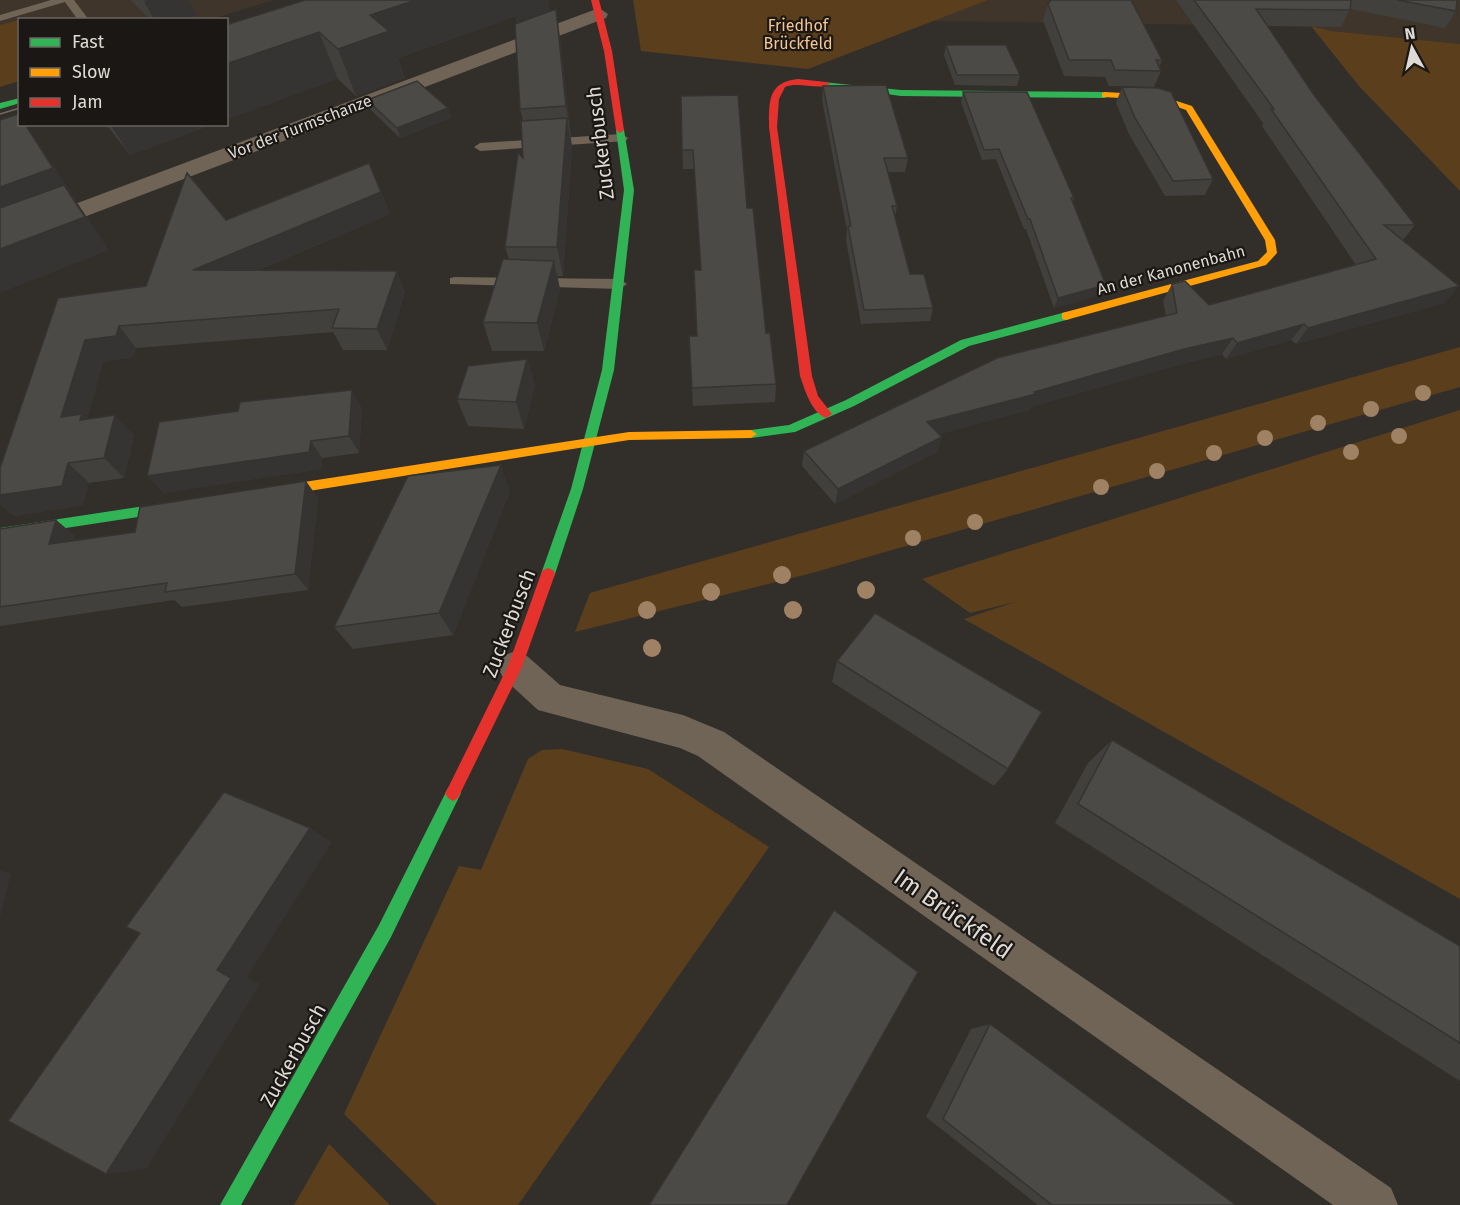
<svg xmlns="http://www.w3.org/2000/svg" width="1460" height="1205" font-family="'Fira Sans',sans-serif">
	<rect width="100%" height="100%" fill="#322f2b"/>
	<g fill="#3f352a">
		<polygon points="0,0 274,0 212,19 20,20 19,81 0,87"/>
		<polygon points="988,0 1460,0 1460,44 1331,31 1311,26 928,21"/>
	</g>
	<g fill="#5b3f1c">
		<polygon points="633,0 988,0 808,69 641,51"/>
		<polygon points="19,20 19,81 0,87 0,25"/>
		<polygon points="1311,26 1331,31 1460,44 1460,191 1359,86"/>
		<polygon points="1460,347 1460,387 812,573 575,632 590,593"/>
		<polygon points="1460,410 1460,899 964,619 1015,602 970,613 922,579"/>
		<polygon points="562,749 648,769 769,847 518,1205 437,1205 344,1114 459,866 481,870 528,759 542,750"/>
		<polygon points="329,1144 390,1205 391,1205 294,1205"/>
	</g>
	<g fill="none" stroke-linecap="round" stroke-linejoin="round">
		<g fill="#6f6456" fill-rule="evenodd">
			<polygon points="51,0 74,0 89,20 78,20 65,2 0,21 0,15"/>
			<polygon points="622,134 628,138 626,141 480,151 474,147 480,143"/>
			<polygon points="455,277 620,279 627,284 620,289 450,284 450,278"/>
		</g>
		<g fill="#6f6456" fill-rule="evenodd">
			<polygon points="599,8 608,14 606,18 0,249 0,232"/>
			<polygon points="515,651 527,656 560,685 683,715 724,732 1391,1188 1398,1205 1333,1205 698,756 680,748 538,710 503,678 498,667 503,656"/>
		</g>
		<g fill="#30b455" fill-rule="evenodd">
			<polygon points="823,82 901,90 1105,92 1109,95 1105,98 901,96 826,86 822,84"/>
			<polygon points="20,98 20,103 0,109 0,103"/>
			<polygon points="620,127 624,130 634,190 614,370 583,489 555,574 553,578 543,578 541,574 571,489 602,370 624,190 616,130"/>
			<polygon points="1066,312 1071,316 1070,319 969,346 854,406 795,432 751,438 745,434 751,430 789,425 846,400 961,340"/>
			<polygon points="184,500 190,505 184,510 0,538 0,528"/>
			<polygon points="453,785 458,788 461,793 391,937 241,1205 220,1205 379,925 448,788"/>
		</g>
		<g fill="#ff9f0a" fill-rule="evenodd">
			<polygon points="1105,92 1158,95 1192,106 1275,240 1277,253 1266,265 1066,320 1062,319 1062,313 1258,261 1267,252 1265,240 1186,110 1158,100 1102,97 1102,93"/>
			<polygon points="751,430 757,434 751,438 629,440 265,498 259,493 265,488 629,432"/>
		</g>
		<g fill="#e5322d" fill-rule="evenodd">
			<polygon points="591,0 599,0 612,51 624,130 620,133 616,130 604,51"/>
			<path d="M798,79L826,82L830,84C819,91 799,81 785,87L779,99L777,127L812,376L818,396L832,414L826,418C811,412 805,390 800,376L769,127C769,101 768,82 798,79Z"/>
			<polygon points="548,568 553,570 555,574 522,667 458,798 453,801 448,798 445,793 448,788 508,666 541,574 543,570"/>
		</g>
		<polyline stroke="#726a62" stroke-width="1.5" points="0,114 20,108"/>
	</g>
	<g fill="#9e8263">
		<circle cx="1423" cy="393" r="8"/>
		<circle cx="1371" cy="409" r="8"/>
		<circle cx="1318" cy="423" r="8"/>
		<circle cx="1399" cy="436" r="8"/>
		<circle cx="1265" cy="438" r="8"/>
		<circle cx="1351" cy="452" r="8"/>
		<circle cx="1214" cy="453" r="8"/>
		<circle cx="1157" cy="471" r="8"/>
		<circle cx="1101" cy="487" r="8"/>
		<circle cx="975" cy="522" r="8"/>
		<circle cx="913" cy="538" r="8"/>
		<circle cx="782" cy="575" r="9"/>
		<circle cx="866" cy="590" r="9"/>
		<circle cx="711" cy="592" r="9"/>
		<circle cx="647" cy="610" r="9"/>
		<circle cx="793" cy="610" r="9"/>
		<circle cx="652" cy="648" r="9"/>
	</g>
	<g fill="#41403d">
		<polygon points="131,0 189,0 197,17 191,20 150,20"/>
		<polygon points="1176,0 1457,0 1456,11 1445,28 1350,9 1341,27 1267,26 1314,95 1415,225 1403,240 1459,286 1444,303 1296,344 1291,340 1226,359 1222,354 1174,366 1030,407 1029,410 939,434 942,437 937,452 835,504 802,466 804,451 1166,316 1163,301 1172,284 1209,305 1356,265 1262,126 1263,123"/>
		<polygon points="1048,4 1162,60 1159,68 1161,71 1154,87 1109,86 1105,77 1064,76 1043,20"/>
		<polygon points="550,12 560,38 572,147 563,276 557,276 560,289 544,351 492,351 483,322 509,259 505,247 523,158 523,121 520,109 517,24 516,16 398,58 405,78 356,96 338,79 226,25"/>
		<polygon points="946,45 1020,75 1017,86 955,85 944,55"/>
		<polygon points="823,86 908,158 905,172 888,172 897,206 895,217 910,274 933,308 930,321 861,324 846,240 847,230 822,100"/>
		<polygon points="1122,87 1213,179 1205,195 1165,196 1129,134 1116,103"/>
		<polygon points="963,92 1074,198 1073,201 1101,295 1054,308 1026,229 1024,229 996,159 982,160 961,102"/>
		<polygon points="681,96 747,208 766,333 776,384 775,402 693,406 689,336 697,336 701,270 694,169 683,169"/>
		<polygon points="367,100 448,108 451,118 400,138 371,110"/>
		<polygon points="106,124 214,124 130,155"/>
		<polygon points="381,192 390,214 258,270 405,292 387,350 343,350 333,332 136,348 133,357 103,362 87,419 134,435 124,478 89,483 83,505 14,516 0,504 0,468 146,286 226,220"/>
		<polygon points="527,359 535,386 524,429 468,426 457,399"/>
		<polygon points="362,408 359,453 322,458 321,469 163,493"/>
		<polygon points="510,491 453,635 353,649 334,627"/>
		<polygon points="318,498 308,590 182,607 174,600 0,626 0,529 56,520 75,536 74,540 135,532"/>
		<polygon points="837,661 1008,769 994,786 832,682"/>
		<polygon points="1112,740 1460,946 1460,1081 1055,823 1088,763"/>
		<polygon points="990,1024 1236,1205 1038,1205 926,1117 971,1029"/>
	</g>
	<g fill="#353432">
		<polygon points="148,0 189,0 197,17 191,20 154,20 144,1"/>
		<polygon points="416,0 548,0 552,23 520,35 516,16 398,58 405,78 356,96 338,49 370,15"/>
		<polygon points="556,9 560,38 571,135 566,106"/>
		<polygon points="319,32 338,79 226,120 226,64"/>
		<polygon points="448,108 451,118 400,138 397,128"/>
		<polygon points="567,118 572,147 563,276 557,247"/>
		<polygon points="25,124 41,147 77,201 76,201 109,250 0,293 0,187"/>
		<polygon points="110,124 214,124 130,155"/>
		<polygon points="381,192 390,214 207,291 193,270"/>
		<polygon points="554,261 560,289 544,351 537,323"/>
		<polygon points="397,271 405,292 387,350 377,329"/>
		<polygon points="1106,285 1101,295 1054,308 1058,298"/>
		<polygon points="1459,286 1444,303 1296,344 1308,328"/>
		<polygon points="1304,324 1291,340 1226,359 1237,343"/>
		<polygon points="119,326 136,348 133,357 103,362 87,419 100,440 61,417 85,340"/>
		<polygon points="1233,338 1222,354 1174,366 1030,407 1029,410 923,438 927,422 1184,349"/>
		<polygon points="527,359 535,386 524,429 516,402"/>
		<polygon points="352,390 362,408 359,453 349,436"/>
		<polygon points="115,415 134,435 124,478 104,458"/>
		<polygon points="942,437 937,452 835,504 838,489"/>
		<polygon points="311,441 322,458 321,469 163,493 147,476"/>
		<polygon points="68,463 89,483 83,505 14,516 0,504 0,495"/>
		<polygon points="501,465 510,491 453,635 439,613"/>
		<polygon points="306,481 318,498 308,590 295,574"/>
		<polygon points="56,520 75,536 69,560 49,544"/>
		<polygon points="310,828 332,842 247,977 260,984 146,1169 106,1174 217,970"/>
		<polygon points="0,870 11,874 0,918"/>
	</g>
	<g fill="#4c4a47" stroke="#353432" stroke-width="1.5">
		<polygon points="305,0 416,0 370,15 389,31 338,49 319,32 226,64 226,25"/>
		<polygon points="1051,0 1131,0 1162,60 1156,60 1161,71 1115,70 1111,60 1069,60 1048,4"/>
		<polygon points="1194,0 1351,0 1350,10 1256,9 1314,95 1415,225 1384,225 1459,286 1308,328 1304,324 1237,343 1233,338 1184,349 1034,392 1036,394 927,422 942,437 838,489 804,451 997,358 1177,313 1172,284 1185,281 1209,305 1376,259 1271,109 1274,109"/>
		<polygon points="1397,0 1457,0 1456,11"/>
		<polygon points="556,9 566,106 520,109 515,24"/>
		<polygon points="946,45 1006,45 1020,75 957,75"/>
		<polygon points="417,81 448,108 397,128 367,100"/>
		<polygon points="886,85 908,158 884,158 897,206 892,206 910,274 924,274 933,308 864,310 848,226 851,226 823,86"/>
		<polygon points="1122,87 1158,88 1171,92 1213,179 1173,181 1135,118"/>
		<polygon points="963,92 1027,92 1074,198 1071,198 1106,285 1058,298 1030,219 1028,219 999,149 984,150"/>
		<polygon points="738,95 747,208 753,208 766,333 770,333 776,384 692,388 689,336 697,336 694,270 701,270 693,150 682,150 681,96"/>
		<polygon points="18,114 20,117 20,124 25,124 53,168 0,187 0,120"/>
		<polygon points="567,118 557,247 505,247 518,153 523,158 521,121"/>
		<polygon points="369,163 381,192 193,270 397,271 377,329 332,328 339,309 119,326 116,336 85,340 61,417 82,414 80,420 115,415 104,458 68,463 62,486 0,495 0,468 58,298 146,286 187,173 226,220"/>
		<polygon points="64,185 85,217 0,249 0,208"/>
		<polygon points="503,259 554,261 537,323 483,322"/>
		<polygon points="527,359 516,402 457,399 468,366"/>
		<polygon points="352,390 349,436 311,441 309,452 147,476 159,422 238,411 240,402"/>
		<polygon points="501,465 439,613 334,627 408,476"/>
		<polygon points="306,481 295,574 165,592 167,583 0,607 0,529 56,520 49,544 135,532 140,507"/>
		<polygon points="875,613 1042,712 1008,769 837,661"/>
		<polygon points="1112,740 1460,946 1460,1043 1078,804"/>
		<polygon points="224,792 310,828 217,970 231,978 106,1174 8,1121 140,933 126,927"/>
		<polygon points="834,910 918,972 787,1205 649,1205"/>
		<polygon points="990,1024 1236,1205 1052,1205 943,1119"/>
	</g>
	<g text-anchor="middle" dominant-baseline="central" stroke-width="4.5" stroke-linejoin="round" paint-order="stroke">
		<g font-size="16" fill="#f6c690" stroke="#1a1714">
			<text x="798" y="25">Friedhof<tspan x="798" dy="18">Brückfeld</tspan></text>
		</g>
		<g font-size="16" fill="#dedad5" stroke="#1a1714">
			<text transform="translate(300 127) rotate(-21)">Vor der Turmschanze</text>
			<text transform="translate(1171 270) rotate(-15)">An der Kanonenbahn</text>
		</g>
		<g font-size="20" fill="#dedad5" stroke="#1a1714">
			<text transform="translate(600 143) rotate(-97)">Zuckerbusch</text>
			<text transform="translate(509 623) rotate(-69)">Zuckerbusch</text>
			<text transform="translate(293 1055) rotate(-61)">Zuckerbusch</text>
		</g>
		<g font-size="24" fill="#dedad5" stroke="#1a1714">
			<text transform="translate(953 914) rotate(35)">Im Brückfeld</text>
		</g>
	</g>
	<rect x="18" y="18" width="210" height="108" fill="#1a1714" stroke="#686561" stroke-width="1.5"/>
	<rect x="30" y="38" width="30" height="9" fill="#30b455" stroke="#686561" stroke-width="1.5"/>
	<text x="72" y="48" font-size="18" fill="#dedad5">Fast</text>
	<rect x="30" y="68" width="30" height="9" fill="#ff9f0a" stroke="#686561" stroke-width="1.5"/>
	<text x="72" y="78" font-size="18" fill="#dedad5">Slow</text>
	<rect x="30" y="98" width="30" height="9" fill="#e5322d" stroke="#686561" stroke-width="1.5"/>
	<text x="72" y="108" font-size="18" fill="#dedad5">Jam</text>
	<g transform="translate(1412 48) rotate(352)" stroke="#1a1714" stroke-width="4.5" paint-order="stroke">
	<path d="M0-4.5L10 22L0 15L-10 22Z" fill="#dedad5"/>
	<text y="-9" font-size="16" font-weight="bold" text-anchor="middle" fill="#dedad5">N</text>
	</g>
</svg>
